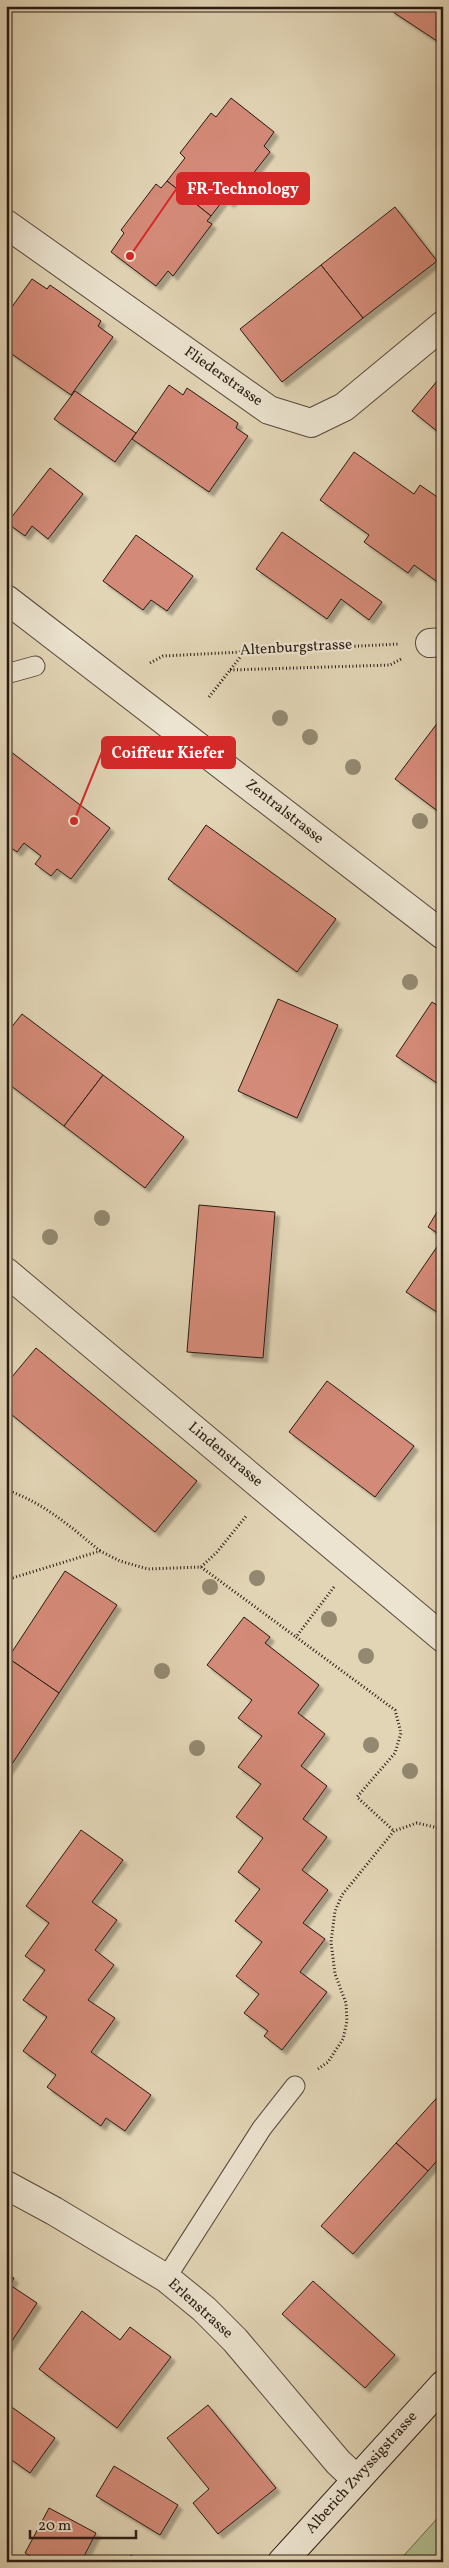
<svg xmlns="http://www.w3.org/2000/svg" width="449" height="2568" font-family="Vollkorn,serif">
	<defs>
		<filter id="shadow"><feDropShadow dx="4.5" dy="4.5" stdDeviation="1" flood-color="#0004"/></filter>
	</defs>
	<rect width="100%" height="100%" fill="#e2d5b6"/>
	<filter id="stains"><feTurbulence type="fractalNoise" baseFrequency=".004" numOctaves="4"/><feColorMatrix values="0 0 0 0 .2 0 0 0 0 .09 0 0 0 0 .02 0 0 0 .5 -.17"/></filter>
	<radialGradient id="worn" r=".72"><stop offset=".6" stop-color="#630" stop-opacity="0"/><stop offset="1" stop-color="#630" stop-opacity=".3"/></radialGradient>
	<polygon fill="#b1be90" stroke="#6d6c51" points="443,2512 443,2556 438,2562 398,2562"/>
	<g fill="#d48a78" stroke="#291a12" filter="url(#shadow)">
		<polygon points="393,6 443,6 443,45 390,10"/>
		<polygon points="231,98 274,132 264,146 270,152 230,203 224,199 211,216 167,181 185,158 180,153 211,113 216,117"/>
		<polygon points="167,181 211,216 207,221 212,224 173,276 168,271 156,286 111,252 124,233 121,230 156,184 161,188"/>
		<polygon points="395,207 437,261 363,318 321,265"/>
		<polygon points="321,265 363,318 282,382 240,329"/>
		<polygon points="32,279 47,289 50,285 101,321 98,326 113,337 71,395 6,350 6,315"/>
		<polygon points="443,374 443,436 412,411"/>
		<polygon points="169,385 183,395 187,388 238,423 236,428 248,436 209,492 132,439"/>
		<polygon points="75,391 136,433 115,462 54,419"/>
		<polygon points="354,452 414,494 420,485 443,501 443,586 414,565 408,573 364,542 369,535 320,500"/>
		<polygon points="50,468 83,494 48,539 32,526 25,536 7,523"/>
		<polygon points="282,532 382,602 369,620 341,599 327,619 256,569"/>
		<polygon points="136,535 193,576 167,611 151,600 143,610 103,581"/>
		<polygon points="439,721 443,724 443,815 395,779"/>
		<polygon points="6,748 110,828 71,879 57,869 51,876 35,864 41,856 24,843 17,852 6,844 6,839 12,831 6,827"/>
		<polygon points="206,825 336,919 297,972 168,879"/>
		<polygon points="278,999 338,1025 297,1118 238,1091"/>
		<polygon points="432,1002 443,1009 443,1087 396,1056"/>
		<polygon points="22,1014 103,1075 64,1126 6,1082 6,1034"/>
		<polygon points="103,1075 184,1137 145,1188 64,1126"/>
		<polygon points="443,1202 443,1237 428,1227"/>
		<polygon points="199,1205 275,1212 263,1358 187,1352"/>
		<polygon points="443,1238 443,1316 406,1292"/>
		<polygon points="36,1348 197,1481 155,1532 6,1410 6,1384"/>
		<polygon points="327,1381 414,1446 375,1497 289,1432"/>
		<polygon points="65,1571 117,1605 59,1693 8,1658"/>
		<polygon points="244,1617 270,1637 265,1643 319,1685 298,1713 325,1734 301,1766 327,1786 303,1819 327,1837 302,1870 328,1890 303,1923 325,1939 300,1972 327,1992 282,2050 264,2036 268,2031 244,2013 259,1994 236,1976 262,1942 235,1921 260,1889 238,1872 263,1838 236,1817 261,1784 238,1767 262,1736 238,1718 252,1700 207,1665"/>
		<polygon points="8,1658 59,1693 6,1773 6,1660"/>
		<polygon points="81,1830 123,1860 92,1902 117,1920 95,1950 114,1965 88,2000 115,2018 91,2052 151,2095 125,2131 106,2118 101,2126 47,2087 56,2075 23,2051 47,2017 23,2000 45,1970 25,1956 49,1923 26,1906"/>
		<polygon points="443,2091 443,2154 428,2171 396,2143"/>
		<polygon points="396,2143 428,2171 353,2254 321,2226"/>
		<polygon points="6,2273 14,2278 10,2285 37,2303 6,2350"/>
		<polygon points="313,2281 395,2355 365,2388 282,2314"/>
		<polygon points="82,2311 120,2340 130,2327 171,2357 117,2428 39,2369"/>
		<polygon points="6,2403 55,2438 30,2473 6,2456"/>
		<polygon points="208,2405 276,2488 218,2534 193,2503 209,2489 167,2438"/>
		<polygon points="114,2466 178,2505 160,2535 96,2496"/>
		<polygon points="49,2508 96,2533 81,2562 41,2562 25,2553"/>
		<polygon points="131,2555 143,2562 128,2562"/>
	</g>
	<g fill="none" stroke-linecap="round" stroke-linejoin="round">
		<defs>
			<g id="lane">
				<polyline points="6,674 35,666"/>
				<polyline points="166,2278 262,2128 295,2086"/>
			</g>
			<g id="street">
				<polyline points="6,224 269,410 311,423 344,407 443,325"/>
				<polyline points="6,599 443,935"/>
				<polyline points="430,643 443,642"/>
				<polyline points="6,1272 443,1638"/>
				<polyline points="6,2185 54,2211 166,2278 204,2309 235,2340 338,2462 356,2479"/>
			</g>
			<polyline id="secondary" points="282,2562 443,2385"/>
		</defs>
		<use href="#lane" stroke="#57493b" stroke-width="21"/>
		<use href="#street" stroke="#57493b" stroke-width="30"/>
		<use href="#secondary" stroke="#291a12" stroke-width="30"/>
		<g stroke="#291a12" stroke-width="3" stroke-dasharray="1 2.5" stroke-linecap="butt">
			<polyline points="150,663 163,656 399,644"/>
			<polyline points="230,670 390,665 403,658"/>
			<polyline points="209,697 245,651"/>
			<path d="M6,1490C43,1502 71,1527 100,1551"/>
			<polyline points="201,1567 296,1637"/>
			<polyline points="6,1580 100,1551 120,1561 148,1569 201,1567 217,1552 247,1515"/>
			<polyline points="334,1587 296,1637 395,1710 401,1733 395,1753 357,1797 394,1831"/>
			<polyline points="318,2069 328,2062 343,2039 347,2021 346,2003 335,1974 331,1942 335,1911 342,1895 394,1831 417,1823 443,1829"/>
		</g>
		<use href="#lane" stroke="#ece4d0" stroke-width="19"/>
		<use href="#street" stroke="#ece4d0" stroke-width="28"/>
		<use href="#secondary" stroke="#ece4d0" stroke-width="28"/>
	</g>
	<g fill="#938971">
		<circle cx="280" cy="718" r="8"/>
		<circle cx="310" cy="737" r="8"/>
		<circle cx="353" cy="767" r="8"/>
		<circle cx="420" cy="821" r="8"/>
		<circle cx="410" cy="982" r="8"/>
		<circle cx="102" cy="1218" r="8"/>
		<circle cx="50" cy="1237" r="8"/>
		<circle cx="257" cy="1578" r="8"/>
		<circle cx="210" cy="1587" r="8"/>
		<circle cx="329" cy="1619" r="8"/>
		<circle cx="366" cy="1656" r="8"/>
		<circle cx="162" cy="1671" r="8"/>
		<circle cx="371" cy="1745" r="8"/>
		<circle cx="197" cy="1748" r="8"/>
		<circle cx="410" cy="1771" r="8"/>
	</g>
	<g text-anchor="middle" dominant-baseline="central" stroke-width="4.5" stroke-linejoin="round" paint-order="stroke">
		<g font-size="15" fill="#291a12" stroke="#ece4d0">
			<text transform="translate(223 377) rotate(35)">Fliederstrasse</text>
			<text transform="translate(296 648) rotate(-3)">Altenburgstrasse</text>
			<text transform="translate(284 812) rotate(38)">Zentralstrasse</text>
			<text transform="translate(225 1455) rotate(40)">Lindenstrasse</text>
			<text transform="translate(200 2309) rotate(42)">Erlenstrasse</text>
			<text transform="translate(362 2473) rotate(-48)">Alberich Zwyssigstrasse</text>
		</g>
	</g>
	<path fill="none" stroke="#d62828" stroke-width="2" d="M130 256L177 188M74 821L102 752"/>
	<g fill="#d62828" stroke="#ece4d0" stroke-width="2">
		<circle cx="130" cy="256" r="5"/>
		<circle cx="74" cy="821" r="5"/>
	</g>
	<g fill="#d62828" stroke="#d62828" stroke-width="2">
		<rect x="177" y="173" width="132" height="31" rx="5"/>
		<rect x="102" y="737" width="133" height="31" rx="5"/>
	</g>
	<g font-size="16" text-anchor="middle" font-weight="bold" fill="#fff">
		<text x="243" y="194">FR-Technology</text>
		<text x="168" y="758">Coiffeur Kiefer</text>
	</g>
	<rect width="449" height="2568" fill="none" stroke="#e2d5b6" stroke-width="25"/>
	<rect x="8" y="8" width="434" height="2553" fill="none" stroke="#291a12" stroke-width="2.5"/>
	<rect x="12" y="12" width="424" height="2543" fill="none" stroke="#291a12"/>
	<path d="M30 2530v8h106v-8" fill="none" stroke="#291a12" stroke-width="2.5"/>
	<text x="38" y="2530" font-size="15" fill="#291a12" stroke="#ece4d0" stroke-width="4" paint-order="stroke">20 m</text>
	<rect width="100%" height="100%" filter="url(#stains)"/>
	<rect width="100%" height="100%" fill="url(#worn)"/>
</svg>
